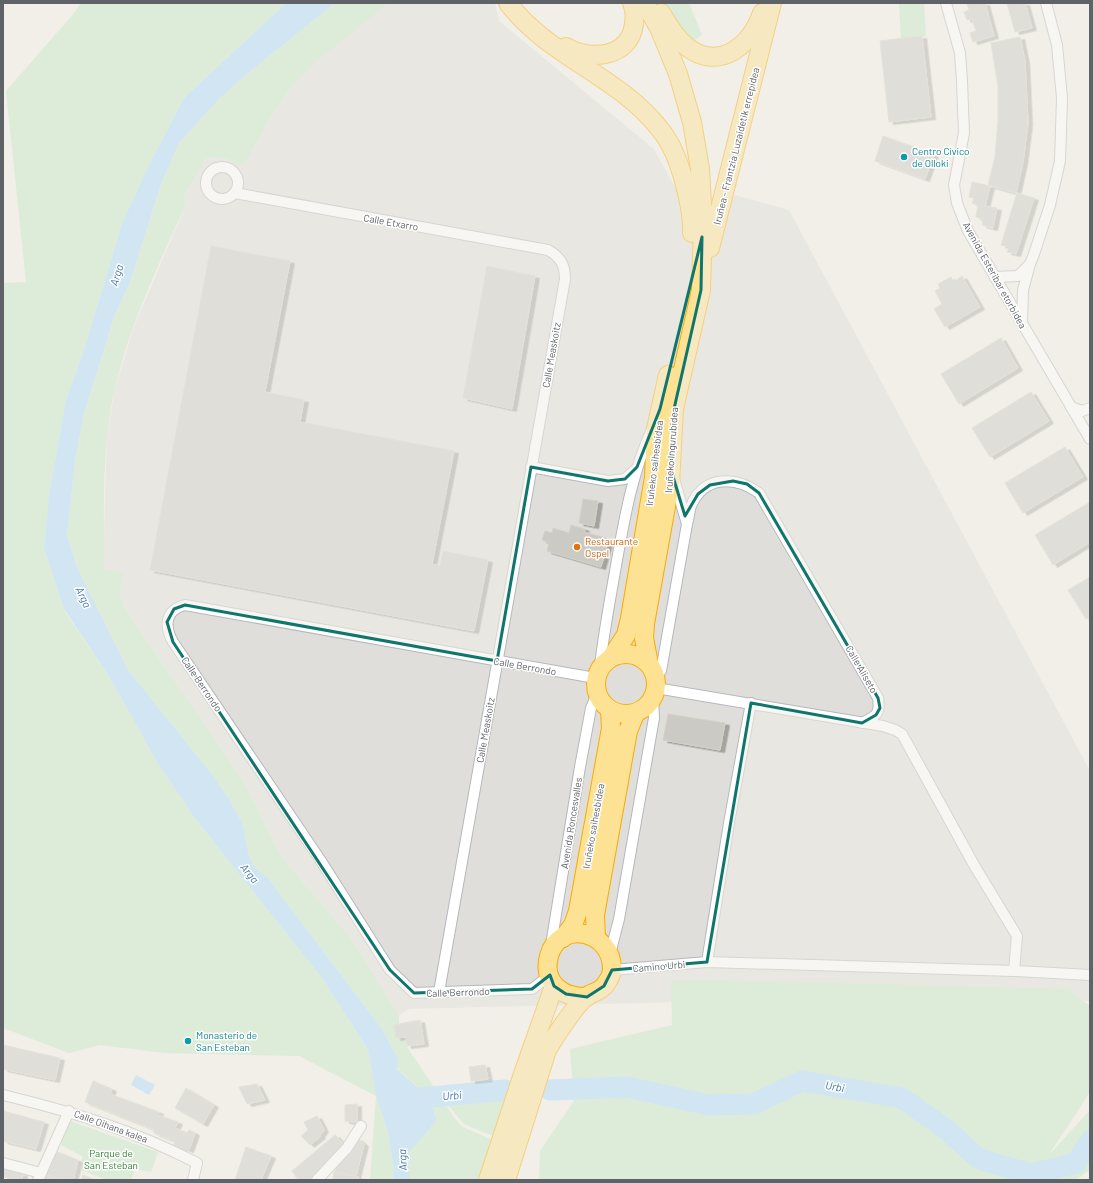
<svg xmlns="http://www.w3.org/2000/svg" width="1093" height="1183" font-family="Barlow,sans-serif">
	<defs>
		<filter id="shadow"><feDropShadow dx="4.5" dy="2.5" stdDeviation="0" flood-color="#0004"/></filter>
	</defs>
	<rect width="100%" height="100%" fill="#f1efe8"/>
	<polygon fill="#e0deda" points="389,3 495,3 499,21 654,149 702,236 735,195 789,210 1090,771 1090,1001 943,995 410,1009 399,1015 352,940 280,855 245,783 127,612 105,570 104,537 107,436 115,388 134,327 186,204 184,197 205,159 221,156 230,158 241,165 247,160 267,124 293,85 312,64"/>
	<g fill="#c5e8c5">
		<polygon points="81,3 286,3 184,98 146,171 122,224 84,350 66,400 49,495 44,548 65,612 109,676 157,762 194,817 322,978 368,1049 376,1096 387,1129 394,1169 393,1180 370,1180 376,1096 299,1056 164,1053 100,1045 69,1053 3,1028 3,283 26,282 6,91 75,12"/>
		<path d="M335,3H389L313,64L293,85L267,124L247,160L241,166C226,156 222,156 205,159L184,197L186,204C160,261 129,327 115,388C102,443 103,514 105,570L123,574L119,596L127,612L245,783L280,855L352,940L399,1015V1024L394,1025L396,1038L406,1037L407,1047L455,1119L463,1127L495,1141L480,1180H409L408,1154L437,1120L428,1097L397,1068L398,1059L382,1029L268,878L256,869L249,857L243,825L229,799L211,773L128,670L77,567L67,536L75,461L84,415L115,314L129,285L161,184L179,143L219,99L247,74Z"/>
		<polygon points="655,3 689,3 702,35 686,46 669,27"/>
		<polygon points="899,3 924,3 926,36 901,39"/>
		<polygon points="671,980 716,980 1068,989 1090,1006 1090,1092 1048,1156 1090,1110 1090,1170 1076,1180 539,1180 540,1151 574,1101 570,1049 672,1025"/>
		<polygon points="507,1093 493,1136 464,1124 442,1098"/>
		<polygon points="67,1120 158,1152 151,1172 135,1169 131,1180 107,1180 82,1170 82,1156 61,1145"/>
	</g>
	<g fill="#aadaff">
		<polygon points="286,3 335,3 247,74 219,99 179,143 161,184 129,285 115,314 84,414 75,461 67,536 77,567 128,670 211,773 229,799 243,825 249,857 256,869 268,878 382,1029 398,1059 397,1069 428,1097 437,1120 408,1154 410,1180 393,1180 394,1169 387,1129 376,1096 368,1049 322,978 194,817 157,762 109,676 64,609 44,548 49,495 66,400 84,350 122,224 146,171 184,98"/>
		<polygon points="136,1075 155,1085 149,1095 131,1085"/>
	</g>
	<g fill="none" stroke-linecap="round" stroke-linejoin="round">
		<g stroke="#aadaff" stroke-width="21">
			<polyline points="550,1090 627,1087 709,1105 754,1104 802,1081 902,1098 947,1130 979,1159 1031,1174 1076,1163 1090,1141"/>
			<polyline points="400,1100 505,1090"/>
		</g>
	</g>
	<g fill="#cccac5" stroke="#d6d1c6" filter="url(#shadow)">
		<polygon points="967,3 985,3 994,36 973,42 970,33 976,31 972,19 967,20 964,12 969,10"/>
		<polygon points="1007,3 1025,3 1032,28 1015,32"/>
		<polygon points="922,36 931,117 889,122 880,41"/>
		<polygon points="1020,37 1025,61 1028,123 1023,162 1016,193 988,185 995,157 998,120 998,86 991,43"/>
		<polygon points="883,136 934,154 925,179 875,161"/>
		<polygon points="972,182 990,186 985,206 997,208 993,228 982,225 983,219 976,217 978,205 972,203 974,198 969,197"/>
		<polygon points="1017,193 1034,198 1016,254 1007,252 1009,247 1001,245"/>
		<polygon points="211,246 290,261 265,392 304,400 300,422 454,451 432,564 440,566 443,551 488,560 474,631 150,570"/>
		<polygon points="487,266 535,276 512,409 463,398"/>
		<polygon points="962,276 980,307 945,327 934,309 942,304 935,291 940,288 938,284 951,277 954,282"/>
		<polygon points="1001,338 1018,368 959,404 941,374"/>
		<polygon points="1031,392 1049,421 990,457 972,428"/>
		<polygon points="1065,447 1083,477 1023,513 1005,483"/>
		<polygon points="583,499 598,501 594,526 579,523"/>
		<polygon points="1090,502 1090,542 1053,565 1035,535"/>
		<polygon points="571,525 585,529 584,532 603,537 602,540 608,542 601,567 547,551 549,543 542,540 545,531 552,533 553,528 569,533"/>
		<polygon points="1090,577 1090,617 1086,619 1068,590"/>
		<polygon points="668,714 725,723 720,750 663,740"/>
		<polygon points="420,1020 424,1044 407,1046 406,1037 396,1038 394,1025"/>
		<polygon points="3,1045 60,1058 55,1080 3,1069"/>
		<polygon points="485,1065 488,1079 471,1081 469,1067"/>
		<polygon points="93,1081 112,1089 110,1094 159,1112 158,1115 178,1122 175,1128 187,1133 189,1130 195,1133 189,1150 174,1145 175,1141 154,1133 153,1129 85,1102"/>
		<polygon points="257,1084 265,1100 247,1104 239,1087"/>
		<polygon points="186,1088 214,1105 203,1124 175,1108"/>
		<polygon points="357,1104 357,1122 345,1121 345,1105"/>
		<polygon points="3,1111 44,1122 36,1149 3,1141"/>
		<polygon points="317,1116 324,1130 320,1135 321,1136 310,1145 301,1136 308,1130 304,1122"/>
		<polygon points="335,1135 347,1148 310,1180 298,1180 292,1171"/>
		<polygon points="357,1138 364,1144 356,1176 335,1172 336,1166"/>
		<polygon points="246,1147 271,1156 261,1180 235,1180"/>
		<polygon points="55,1151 78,1160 73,1180 63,1180 46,1175"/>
		<polygon points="3,1169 23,1174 22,1180 3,1177"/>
		<polygon points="334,1172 359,1177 358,1180 333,1180"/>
		<polygon points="46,1175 63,1180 45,1180"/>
		<polygon points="83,1175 95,1180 81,1180"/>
	</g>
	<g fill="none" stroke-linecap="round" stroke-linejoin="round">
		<defs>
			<g id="street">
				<polyline points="946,3 960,53 962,81 964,133 954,185 957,203 968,231 1090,439"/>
				<circle cx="222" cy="183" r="16"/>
				<path d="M235,193L548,250C560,257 565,264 565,279L439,992"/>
				<polyline points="995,277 1018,276 1030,264 1034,254 1050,205 1060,161 1062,98 1057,45 1046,3"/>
				<polyline points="1022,322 1023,290 1030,264"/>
				<polyline points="1071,407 1082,411 1090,408"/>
				<polyline points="531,467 608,481 625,479 636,469"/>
				<path d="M687,524C689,518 689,511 691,506C704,475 736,476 759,493L878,698C881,715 875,716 862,723"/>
				<path d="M600,666C604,630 611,595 617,560C625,515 633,471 652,429"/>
				<polyline points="655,676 661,671 687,524 674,479"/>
				<polyline points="656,688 883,726 895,730 902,734 974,865 1017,936 1014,971"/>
				<polyline points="551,945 580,767 591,708 597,694"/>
				<polyline points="610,954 619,919 654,718 653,697"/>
				<polyline points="707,962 729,823 751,703"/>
				<polyline points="612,970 707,962 1014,971 1090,975"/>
				<path d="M549,976L532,989L414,993L390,970L321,861L173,642C164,626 165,610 185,605L595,678"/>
				<path d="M3,1095C73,1112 133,1130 197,1163L193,1180"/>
				<polyline points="3,1163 41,1173"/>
				<polyline points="38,1180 69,1111"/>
				<polyline points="317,1180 347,1148 361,1126"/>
			</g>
			<g id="highway">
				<path d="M508,3C548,56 618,76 659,128C673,144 680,165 685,185C689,200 693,218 692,233"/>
				<polyline points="645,3 660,30 678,74 692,122 700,169 703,222 701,290 674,409 670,484 645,624 644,638 649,664"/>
				<path d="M661,13C668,25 676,38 687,47C720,72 751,45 762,13"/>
				<path d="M566,47C590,61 630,58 634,24C635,15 635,11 632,3"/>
				<polyline points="710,248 772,3"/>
				<circle cx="626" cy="684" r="30"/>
				<polyline points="613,655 626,635 630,618 654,477 656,429 668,375"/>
				<polyline points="563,938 573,925 578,911 611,728 610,710"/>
				<polyline points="596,938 595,915 628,731 635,714"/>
				<polyline points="488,1180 523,1074 554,986"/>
				<path d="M506,1180L547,1050C554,1038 576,1004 587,996C593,992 600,992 605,985C608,981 612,975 612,969C612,930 559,919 549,956C542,982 562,998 587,997"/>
			</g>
		</defs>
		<use href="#street" stroke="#b5b8bc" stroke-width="12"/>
		<use href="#highway" stroke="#f9ab00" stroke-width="20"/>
		<use href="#street" stroke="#fff" stroke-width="10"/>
		<use href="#highway" stroke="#fde293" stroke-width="18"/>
	</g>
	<path d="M0 0H1093V1183H0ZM702,237L701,290L674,409L671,470L685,516L698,494L710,485L733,481L747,484L759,493L878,698L880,708L876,715L862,723L751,703L707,962L612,970L604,986L587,997L566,994L554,986L550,975L532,989L414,993L390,970L173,642L167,622L174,609L185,605L497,661L531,467L608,481L625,479L637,467L660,409Z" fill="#f1efe8" fill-opacity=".55" fill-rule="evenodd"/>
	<path fill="none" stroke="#0f766e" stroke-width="3" stroke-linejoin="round" d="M702,237L701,290L674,409L671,470L685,516L698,494L710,485L733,481L747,484L759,493L878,698L880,708L876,715L862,723L751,703L707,962L612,970L604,986L587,997L566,994L554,986L550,975L532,989L414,993L390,970L173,642L167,622L174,609L185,605L497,661L531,467L608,481L625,479L637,467L660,409Z"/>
	<g fill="#0f9aa8" stroke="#fff" stroke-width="1.5">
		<circle cx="904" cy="157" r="4"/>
		<circle cx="188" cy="1041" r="4"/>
	</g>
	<circle fill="#e8710a" stroke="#fff" stroke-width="1.5" cx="577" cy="547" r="4"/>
	<g text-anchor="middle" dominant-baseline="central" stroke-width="3" stroke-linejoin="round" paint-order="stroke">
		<g font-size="10" fill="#5f6368" stroke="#fff">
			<text transform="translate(736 146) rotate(-76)">Iruñea - Frantzia Luzaidetik errepidea</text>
			<text transform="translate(391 222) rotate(10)">Calle Etxarro</text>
			<text transform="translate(995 275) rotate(61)">Avenida Esteribar etorbidea</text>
			<text transform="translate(551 355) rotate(-80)">Calle Measkoitz</text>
			<text transform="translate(671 450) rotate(-86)">Iruñeko Ingurubidea</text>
			<text transform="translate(654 463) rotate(-83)">Iruñeko saihesbidea</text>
			<text transform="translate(525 666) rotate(10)">Calle Berrondo</text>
			<text transform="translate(862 669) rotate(60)">Calle Aliseto</text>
			<text transform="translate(202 684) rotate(56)">Calle Berrondo</text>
			<text transform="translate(485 730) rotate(-80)">Calle Measkoitz</text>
			<text transform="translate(571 823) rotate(-81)">Avenida Roncesvalles</text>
			<text transform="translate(593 826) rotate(-80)">Iruñeko saihesbidea</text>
			<text transform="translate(659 966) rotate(-5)">Camino Urbi</text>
			<text transform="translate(458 992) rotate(-2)">Calle Berrondo</text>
			<text transform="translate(111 1126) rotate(20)">Calle Oihana kalea</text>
		</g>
		<g font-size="10" fill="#0d838f" stroke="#fff" text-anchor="start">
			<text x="912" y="151">Centro Cívico<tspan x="912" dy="12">de Olloki</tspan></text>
			<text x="196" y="1035">Monasterio de<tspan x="196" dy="12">San Esteban</tspan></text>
		</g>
		<g font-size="10" fill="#c56008" stroke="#fff" text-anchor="start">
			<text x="585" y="541">Restaurante<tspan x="585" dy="12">Ospel</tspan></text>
		</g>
		<g font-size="10" fill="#348238" stroke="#fff">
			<text x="111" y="1153">Parque de<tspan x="111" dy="12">San Esteban</tspan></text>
		</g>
		<g font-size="11" font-style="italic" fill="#4174aa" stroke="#fff">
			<text transform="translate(116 275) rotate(-72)">Arga</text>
			<text transform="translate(84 597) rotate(65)">Arga</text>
			<text transform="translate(250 873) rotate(51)">Arga</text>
			<text transform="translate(835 1086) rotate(10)">Urbi</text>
			<text transform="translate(452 1095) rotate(-5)">Urbi</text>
			<text transform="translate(402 1160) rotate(-93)">Arga</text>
		</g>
	</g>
	<rect width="1093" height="1183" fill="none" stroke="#5f6368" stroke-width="8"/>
</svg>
